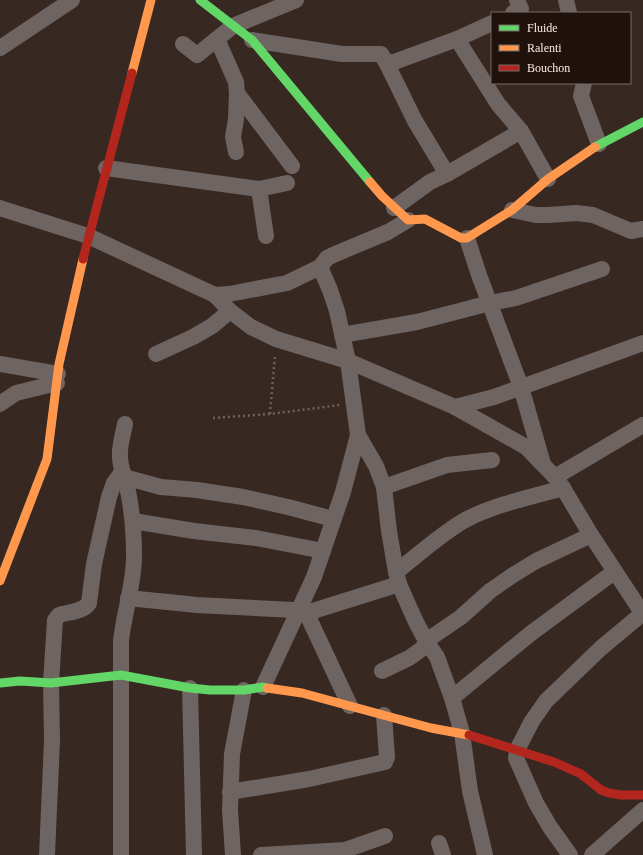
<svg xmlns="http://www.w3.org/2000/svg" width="643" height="855" font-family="Georgia,serif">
	<rect width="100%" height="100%" fill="#382822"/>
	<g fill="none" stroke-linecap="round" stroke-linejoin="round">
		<g stroke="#6d645e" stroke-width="2.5" stroke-dasharray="2 3" stroke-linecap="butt">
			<polyline points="270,414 275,355"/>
			<polyline points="213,418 270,414 340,405"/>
		</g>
		<g stroke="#6e6461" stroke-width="16">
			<polyline points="566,0 569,13"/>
			<polyline points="513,13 521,9 517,0"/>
			<polyline points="217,39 236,82 237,93 292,166"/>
			<polyline points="457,39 498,104 521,131"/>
			<polyline points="252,40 342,54 381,54 386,62 394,62 457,39 492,23"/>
			<polyline points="183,44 197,55 233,26 296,0"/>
			<polyline points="0,48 72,0"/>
			<polyline points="386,62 415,121 447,174"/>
			<polyline points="584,83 581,96 599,144"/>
			<polyline points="236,152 233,137 236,119 237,93"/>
			<polyline points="106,168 259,189 287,183"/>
			<polyline points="259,189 266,236"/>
			<polyline points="0,208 88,236 215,295 229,294 287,283 320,267 327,258 333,255 388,232 408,220"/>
			<polyline points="394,208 430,182 447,174 521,131 548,179"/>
			<polyline points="512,210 536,215 548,215 576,213 593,215 631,231 643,229"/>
			<polyline points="467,238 479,275 521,387 543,464"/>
			<polyline points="215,295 230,311 251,327 276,339 348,361 455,407 526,447 555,477 563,488 591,535 643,614"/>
			<polyline points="342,335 417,322 490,303 516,298 602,269"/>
			<polyline points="156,354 193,337 212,326 230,311"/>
			<polyline points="0,364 58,374"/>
			<polyline points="0,404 16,393 57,383"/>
			<polyline points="455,407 494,397 643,343"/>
			<polyline points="358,435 376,466 384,487 389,531 396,572 399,584 415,620 426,641 437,657 452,698 462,733 470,791 485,855"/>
			<polyline points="124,477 161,487 197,490 243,497 288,507 333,519"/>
			<polyline points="555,477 643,425"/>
			<polyline points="384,487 447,465 492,460"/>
			<polyline points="133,521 194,531 256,538 323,551"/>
			<path d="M396,572C418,555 443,532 467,519C497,504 531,497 563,488"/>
			<polyline points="128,598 197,605 313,611 399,584"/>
			<polyline points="306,612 350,706"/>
			<polyline points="382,671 409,658 423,648 426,641 461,617 490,591 513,575 536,561 591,535"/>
			<polyline points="263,687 314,577 343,492 358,435 348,361 337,311 330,290 320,267"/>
			<polyline points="190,688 194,855"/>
			<polyline points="452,698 530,634 614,572"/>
			<polyline points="230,792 309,779 385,762 387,757 384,715"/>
			<polyline points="439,843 443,855"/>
			<path d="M47,855L52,741L51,683L55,620L59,615C68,612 84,612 89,603L94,564L109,497L114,483L122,472"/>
			<path d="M121,855V641C124,612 134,585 134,556C134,533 132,509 127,486C125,476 120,468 120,457C119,446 123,435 125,424"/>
			<polyline points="233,855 230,810 232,754 244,690"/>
			<polyline points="261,855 345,850 385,836"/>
			<polyline points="570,855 550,827 536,803 516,758 517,750 532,721 546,701 601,648 643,613"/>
			<polyline points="592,855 643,810"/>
		</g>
		<g stroke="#63d668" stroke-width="9">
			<polyline points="200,0 252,40 370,182"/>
			<polyline points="595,147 643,122"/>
			<polyline points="0,683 20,681 51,683 121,675 190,688 210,690 244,690 263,687 267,688"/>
		</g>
		<g stroke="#ff974d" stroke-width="9">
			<polyline points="132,73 151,0"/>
			<polyline points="370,182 382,196 408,220 425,219 461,238 467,238 512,210 548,179 595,147"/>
			<polyline points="0,581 47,459 59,364 83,259"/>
			<polyline points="267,688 302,693 431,728 469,735"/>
		</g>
		<g stroke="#b3261e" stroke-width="9">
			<polyline points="83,259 132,73"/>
			<polyline points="469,735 554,762 581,774 601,790 609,793 621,795 643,795"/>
		</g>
	</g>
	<rect x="491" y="12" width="140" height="72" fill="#1f120c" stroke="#786862"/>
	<rect x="499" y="25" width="20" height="6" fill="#63d668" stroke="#786862"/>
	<text x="527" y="32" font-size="12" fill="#feeae2">Fluide</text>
	<rect x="499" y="45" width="20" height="6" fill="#ff974d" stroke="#786862"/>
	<text x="527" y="52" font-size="12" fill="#feeae2">Ralenti</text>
	<rect x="499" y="65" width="20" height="6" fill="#b3261e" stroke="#786862"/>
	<text x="527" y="72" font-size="12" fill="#feeae2">Bouchon</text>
</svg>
